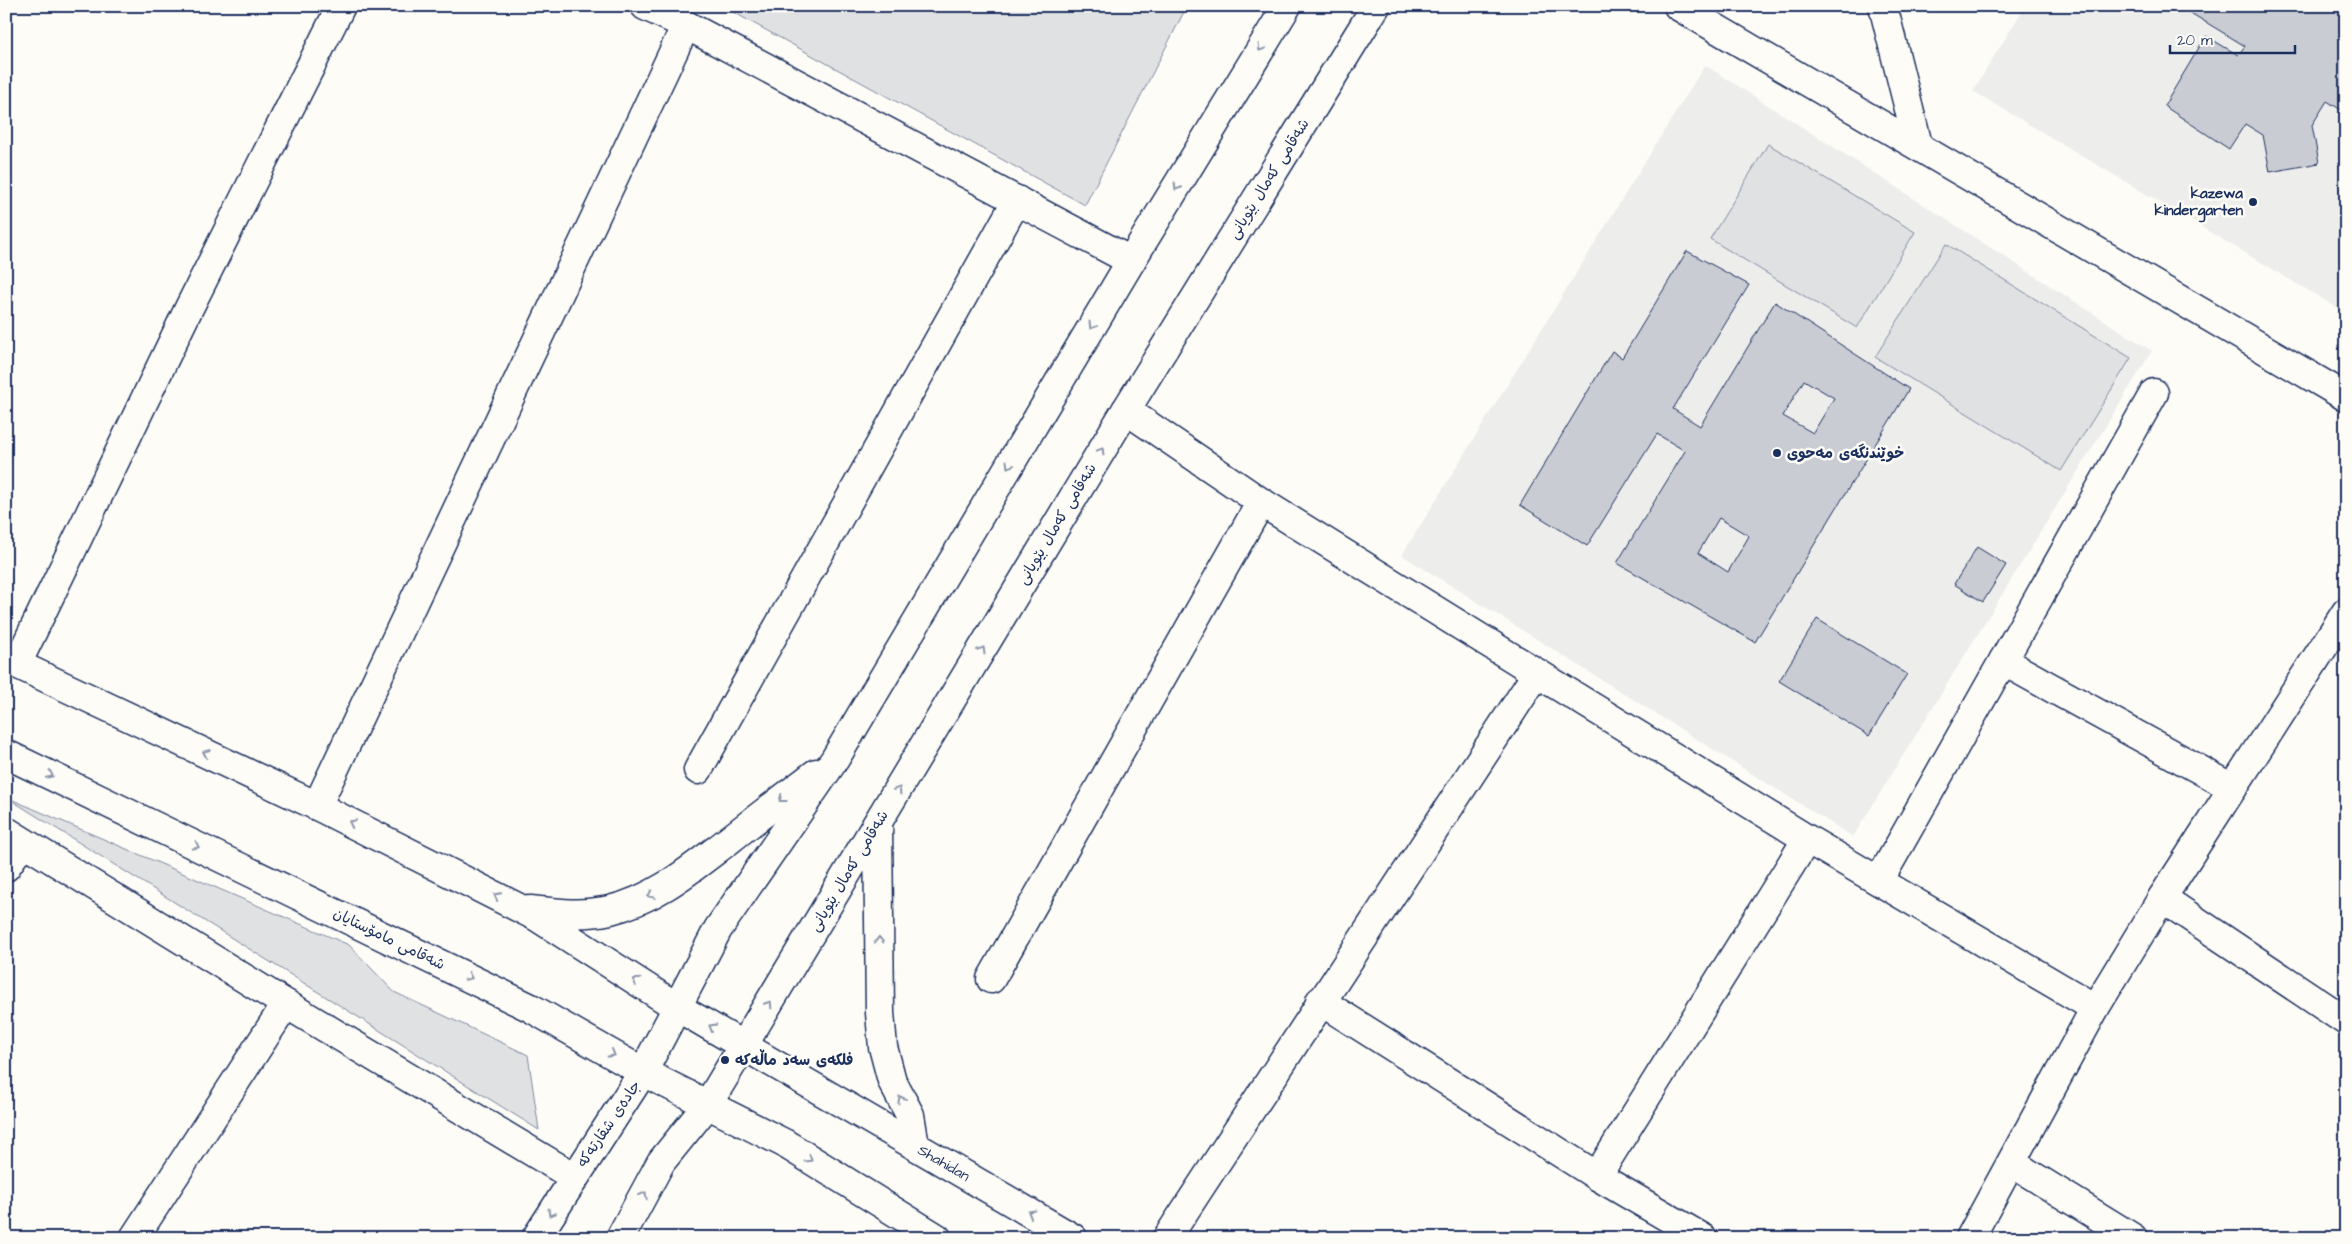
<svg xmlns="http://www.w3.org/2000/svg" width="2352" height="1244" font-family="'Architects Daughter','Playpen Sans Arabic',sans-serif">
	<rect width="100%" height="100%" fill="#fdfcf7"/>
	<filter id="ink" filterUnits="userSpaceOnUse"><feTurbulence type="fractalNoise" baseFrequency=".02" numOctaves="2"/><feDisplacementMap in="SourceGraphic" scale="10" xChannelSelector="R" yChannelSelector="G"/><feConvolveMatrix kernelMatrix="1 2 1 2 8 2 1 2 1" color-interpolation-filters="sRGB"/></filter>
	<g filter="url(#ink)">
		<g fill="#edeeec">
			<polygon points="2025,6 2346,6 2346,313 1973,91"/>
			<polygon points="1705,65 2152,351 1853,837 1402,555"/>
		</g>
		<g fill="#e0e1e3" stroke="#7e88a0">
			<polygon points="722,6 1187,6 1085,205"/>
			<polygon points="1768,144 1915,232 1857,328 1710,239"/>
			<polygon points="1946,244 2131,358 2061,471 1875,357"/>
			<polygon points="6,797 349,945 394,992 528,1055 539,1130"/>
		</g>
		<g fill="#c9ccd3" stroke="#1b2f5e" fill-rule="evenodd">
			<polygon points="2179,6 2346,6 2346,113 2327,101 2312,125 2319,163 2270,172 2263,135 2245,124 2229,149 2164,106 2206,36 2238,55 2245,46"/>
			<path d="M1687,251L1749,285L1673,409L1700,426L1775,302L1909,389L1755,642L1617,563L1685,451L1657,434L1587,546L1520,505L1612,351L1622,358ZM1804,380L1834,398L1813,433L1783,416ZM1719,518L1749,536L1728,572L1698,553Z"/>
			<polygon points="1977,547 2006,565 1983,602 1954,584"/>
			<polygon points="1817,619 1907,674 1869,736 1779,681"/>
		</g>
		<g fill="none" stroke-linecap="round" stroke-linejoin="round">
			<defs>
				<g id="minor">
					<polyline points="645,6 686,25 1131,261"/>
					<polyline points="1678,6 2346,397"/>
					<polyline points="1883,6 1918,145"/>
					<polyline points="1126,410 1261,502 1537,673 1807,839 2095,1008"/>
					<polyline points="2003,661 2233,788"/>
					<polyline points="17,664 189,308 341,6"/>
					<polyline points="698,770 1017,200"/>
					<polyline points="317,806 686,25"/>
					<polyline points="6,831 286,1004 574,1177"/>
					<polyline points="6,867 23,842"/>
					<polyline points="1879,881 2154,393"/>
					<polyline points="2162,898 2346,1021"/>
					<polyline points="991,979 1261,502"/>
					<polyline points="1320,1001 1597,1176 1703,1238"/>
					<polyline points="2012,1163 2133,1238"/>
					<polyline points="1597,1176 1807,839"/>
					<polyline points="134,1238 286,1004"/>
					<polyline points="1167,1238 1537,673"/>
					<polyline points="1970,1238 2095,1008 2162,898 2346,612"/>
				</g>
				<g id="major">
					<path id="s1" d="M6,659L317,806L537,917L677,1007L1073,1238"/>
					<polyline points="6,754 531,1008 643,1072 784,1143 937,1238"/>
					<polyline points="878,823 880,1013 883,1047 892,1081 910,1115 915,1145"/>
					<path d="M530,910C556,913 583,916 610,910C656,899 691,869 728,841C757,818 786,796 816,773"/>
					<polyline points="536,1238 643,1072 718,929 835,759 1131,261 1287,6"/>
					<polyline points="620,1238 661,1162 708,1104 1126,410 1376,6"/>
				</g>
			</defs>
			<use href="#minor" stroke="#1b2f5e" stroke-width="31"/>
			<use href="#major" stroke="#1b2f5e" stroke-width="31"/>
			<use href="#minor" stroke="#fdfcf7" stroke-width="28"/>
			<use href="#major" stroke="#fdfcf7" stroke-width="28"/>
		</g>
		<defs><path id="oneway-chevron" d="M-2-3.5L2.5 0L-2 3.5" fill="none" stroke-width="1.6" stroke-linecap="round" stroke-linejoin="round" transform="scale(1.25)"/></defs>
		<g stroke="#8c96aa">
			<use href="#oneway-chevron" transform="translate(1261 48) rotate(121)"/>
			<use href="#oneway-chevron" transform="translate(1177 187) rotate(122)"/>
			<use href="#oneway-chevron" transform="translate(1092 326) rotate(121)"/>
			<use href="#oneway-chevron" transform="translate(1101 451) rotate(-59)"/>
			<use href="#oneway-chevron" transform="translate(1009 465) rotate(121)"/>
			<use href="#oneway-chevron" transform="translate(982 650) rotate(-59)"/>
			<use href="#oneway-chevron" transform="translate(206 753) rotate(-155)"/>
			<use href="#oneway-chevron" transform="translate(50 775) rotate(26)"/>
			<use href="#oneway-chevron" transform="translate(898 790) rotate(-59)"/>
			<use href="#oneway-chevron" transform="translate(782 799) rotate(142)"/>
			<use href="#oneway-chevron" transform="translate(352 823) rotate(-153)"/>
			<use href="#oneway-chevron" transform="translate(196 846) rotate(26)"/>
			<use href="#oneway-chevron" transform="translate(651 895) rotate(154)"/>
			<use href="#oneway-chevron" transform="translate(497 896) rotate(-153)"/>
			<use href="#oneway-chevron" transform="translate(879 940) rotate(-91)"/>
			<use href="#oneway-chevron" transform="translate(469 977) rotate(26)"/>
			<use href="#oneway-chevron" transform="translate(636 981) rotate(-147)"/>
			<use href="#oneway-chevron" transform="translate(769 1004) rotate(-58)"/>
			<use href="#oneway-chevron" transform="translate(712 1027) rotate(-150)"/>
			<use href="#oneway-chevron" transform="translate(612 1054) rotate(30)"/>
			<use href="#oneway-chevron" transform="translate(901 1099) rotate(-119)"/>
			<use href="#oneway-chevron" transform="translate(809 1159) rotate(32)"/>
			<use href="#oneway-chevron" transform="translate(644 1195) rotate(-61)"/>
			<use href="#oneway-chevron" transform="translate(551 1213) rotate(122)"/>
			<use href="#oneway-chevron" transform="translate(1031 1213) rotate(-150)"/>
		</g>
	</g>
	<g fill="#1b2f5e" stroke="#fdfcf7" stroke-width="2">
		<circle cx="2253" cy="202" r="5"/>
		<circle cx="1777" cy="453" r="5"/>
		<circle cx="725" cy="1060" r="5"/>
	</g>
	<g text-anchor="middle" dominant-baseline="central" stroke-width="5" stroke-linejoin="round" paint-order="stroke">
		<g font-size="15" fill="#1b2f5e" stroke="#fdfcf7">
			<text transform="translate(1269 179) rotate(-58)">شەقامی کەمال بێویانی</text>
			<text transform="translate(1057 524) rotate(-59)">شەقامی کەمال بێویانی</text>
			<text transform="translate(849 871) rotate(-59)">شەقامی کەمال بێویانی</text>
			<text transform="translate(389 939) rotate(26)">شەقامی مامۆستایان</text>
			<text transform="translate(609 1124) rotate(-56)">جادەی شقارتەکە</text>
			<text stroke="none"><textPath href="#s1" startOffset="1066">Shahidan</textPath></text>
		</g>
		<g font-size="15" font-weight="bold" fill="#1b2f5e" stroke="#fdfcf7" text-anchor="start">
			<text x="2243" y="193" text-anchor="end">kazewa<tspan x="2243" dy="17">kindergarten</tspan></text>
			<text x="1787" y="453">خوێندنگەی مەحوی</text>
			<text x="735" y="1060">فلکەی سەد ماڵەکە</text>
		</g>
	</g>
	<rect width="2352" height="1244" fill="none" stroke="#fdfcf7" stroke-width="25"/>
	<rect x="12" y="12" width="2327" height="1219" fill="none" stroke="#1b2f5e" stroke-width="2" filter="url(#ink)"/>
	<path d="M2170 45v8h125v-8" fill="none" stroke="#1b2f5e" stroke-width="2.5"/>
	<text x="2177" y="45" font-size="15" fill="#1b2f5e" stroke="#fdfcf7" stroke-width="4" paint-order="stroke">20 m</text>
</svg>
